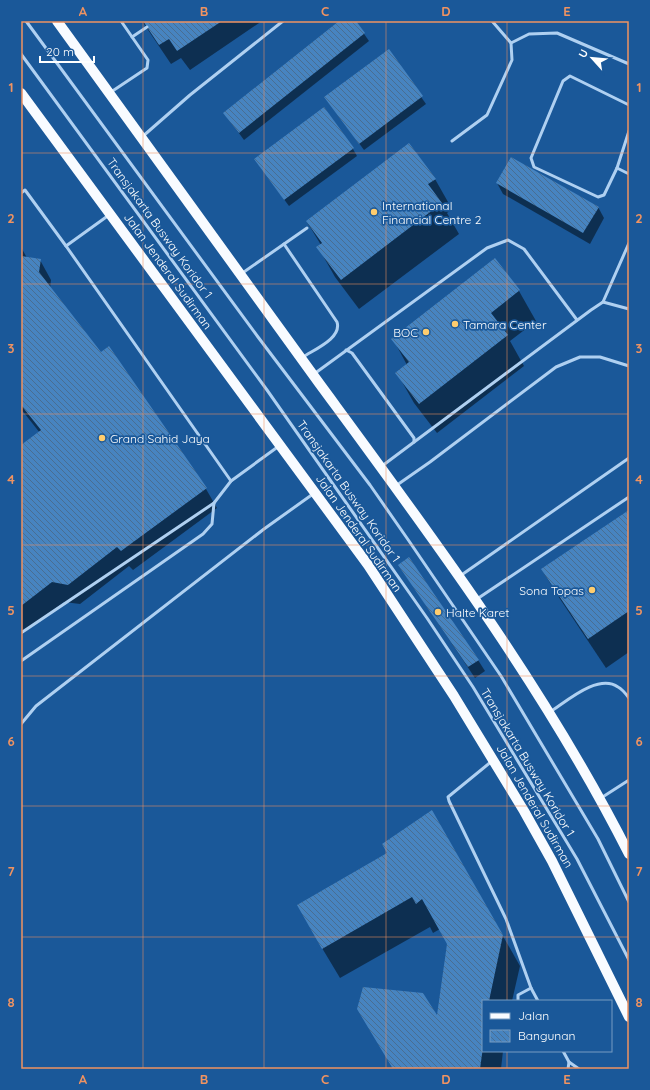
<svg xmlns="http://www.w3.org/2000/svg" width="650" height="1090" font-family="Quicksand,sans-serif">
	<defs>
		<pattern id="building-back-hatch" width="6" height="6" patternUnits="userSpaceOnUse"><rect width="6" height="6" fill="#4784c0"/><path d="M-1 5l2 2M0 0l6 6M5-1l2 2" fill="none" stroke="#496e92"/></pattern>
	</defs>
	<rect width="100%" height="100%" fill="#1a5899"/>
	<g fill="#0007">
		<polygon points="142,21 262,21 190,70 181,58 171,64"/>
		<polygon points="340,21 355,21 369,41 244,140 224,113"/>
		<polygon points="389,51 426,104 364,150 330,104"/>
		<polygon points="353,149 357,156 289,206 260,167"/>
		<polygon points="435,179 452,209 447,213 459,234 359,309 335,277 318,247 321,245 307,222"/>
		<polygon points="497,183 598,207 604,218 590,244 503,194"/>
		<polygon points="21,247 27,258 40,260 51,280 50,289 206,489 217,508 133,570 129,566 80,604 64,602 21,635 21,446 40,433 21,409"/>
		<polygon points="519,291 536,321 510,341 524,366 437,433 414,403 397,373 407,365 393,339"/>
		<polygon points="629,511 629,652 606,668 560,599 542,570"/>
		<polygon points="399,565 478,660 485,671 475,678"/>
		<polygon points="449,841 520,966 512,1001 483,1001 483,1051 503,1051 501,1069 394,1069 438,1018 448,944 440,929 433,933 430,927 340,978 322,948"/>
	</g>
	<g fill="url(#building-back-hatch)">
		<polygon points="143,21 222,21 177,51 169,39 159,45"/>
		<polygon points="339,21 356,21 365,33 239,133 223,113"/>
		<polygon points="389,49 423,96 359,144 324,97"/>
		<polygon points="324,107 354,148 284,200 254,159"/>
		<polygon points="409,143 436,179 428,184 442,203 341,280 316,247 322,243 306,221"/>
		<polygon points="511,157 599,207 583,233 496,183"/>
		<polygon points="21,256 41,259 39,272 101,352 109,346 207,488 121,551 117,547 68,585 52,582 21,606 21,445 41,430 21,405"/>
		<polygon points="495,258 520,290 491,313 508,335 419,404 395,373 409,362 391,339"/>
		<polygon points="629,510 629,611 588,639 541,569"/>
		<polygon points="409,557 479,660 468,667 398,565"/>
		<polygon points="432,810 503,935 489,1001 483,1001 483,1047 480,1069 393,1069 357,1009 363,987 423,993 437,1015 447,944 422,899 416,904 412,897 322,949 297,905 387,853 382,844"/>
	</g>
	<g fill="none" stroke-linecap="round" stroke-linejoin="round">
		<g stroke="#afd0f1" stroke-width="3">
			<polyline points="26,21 258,337 370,485 409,541 501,676 598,839 629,902"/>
			<polyline points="492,21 511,43 529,34 557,33 629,64"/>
			<polyline points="132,37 147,27"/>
			<polyline points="21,54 267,390 427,618 473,687 577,859 629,960"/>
			<polyline points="111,92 147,68 148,60 121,21"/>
			<polyline points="629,105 570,76 563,81 531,158 534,167 598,197 604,195 617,168 629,131"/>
			<polyline points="142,137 190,95 283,21"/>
			<polyline points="452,141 487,115 512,60 511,43"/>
			<polyline points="617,168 629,174"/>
			<polyline points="21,193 25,190 66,246"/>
			<polyline points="109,215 66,246 231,481"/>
			<path d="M284,244L337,322C342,338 315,349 303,357"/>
			<polyline points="241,274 307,228"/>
			<polyline points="603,302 629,243"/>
			<polyline points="346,350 352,353 414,438 414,442"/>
			<polyline points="314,374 487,248 508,240 524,249 577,320"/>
			<polyline points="382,466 591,310 603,302 629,309"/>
			<polyline points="397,485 430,462 556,367 580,357 600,357 629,366"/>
			<polyline points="460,576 629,458"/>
			<polyline points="477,599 629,497"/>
			<polyline points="21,633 214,503 231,481 279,446"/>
			<polyline points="21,661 203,534 212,524 214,503"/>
			<path d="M550,712C566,702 598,673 618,687C622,689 626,694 629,698"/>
			<polyline points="21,724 36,706 264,529 313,494"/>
			<polyline points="492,761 448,797 449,801 506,919 531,988 538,1001"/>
			<polyline points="601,798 629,780"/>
			<polyline points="518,1001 518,995 531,988"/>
			<polyline points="563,1051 569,1062 579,1069"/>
			<polyline points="568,1069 569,1062"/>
		</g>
		<g stroke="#f8fbff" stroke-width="10">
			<path d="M57,21C145,141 231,263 319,383C430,534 544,686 629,854"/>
			<polyline points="21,93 368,565 454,696 524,811 552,861 629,1017"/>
		</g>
	</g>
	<path fill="none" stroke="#f09361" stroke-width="1" stroke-opacity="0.55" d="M143,21V1069M264,21V1069M386,21V1069M507,21V1001M21,153H629M21,284H629M21,414H629M21,545H629M21,676H629M21,806H629M21,937H629M507,1051V1069"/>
	<g fill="#ffcd6e" stroke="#1a5899" stroke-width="1.5">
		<circle cx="374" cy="212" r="4"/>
		<circle cx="455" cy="324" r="4"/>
		<circle cx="426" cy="332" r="4"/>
		<circle cx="102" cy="438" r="4"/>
		<circle cx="592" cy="590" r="4"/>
		<circle cx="438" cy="612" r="4"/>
	</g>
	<g text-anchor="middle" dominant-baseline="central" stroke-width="3.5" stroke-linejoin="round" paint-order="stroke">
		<g font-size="12" fill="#fff" stroke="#1a5899" text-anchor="start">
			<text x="382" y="205">International<tspan x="382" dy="14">Financial Centre 2</tspan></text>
			<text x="463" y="324">Tamara Center</text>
			<text x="418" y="332" text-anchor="end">BOC</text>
			<text x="110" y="438">Grand Sahid Jaya</text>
			<text x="584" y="590" text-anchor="end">Sona Topas</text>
			<text x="446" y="612">Halte Karet</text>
		</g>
		<g font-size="12" fill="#fff" stroke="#1a5899">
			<text transform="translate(160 228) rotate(54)">Transjakarta Busway Koridor 1</text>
			<text transform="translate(168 271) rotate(54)">Jalan Jenderal Sudirman</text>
			<text transform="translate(349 491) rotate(55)">Transjakarta Busway Koridor 1</text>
			<text transform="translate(359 533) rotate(55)">Jalan Jenderal Sudirman</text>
			<text transform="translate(528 762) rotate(59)">Transjakarta Busway Koridor 1</text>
			<text transform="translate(535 806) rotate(60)">Jalan Jenderal Sudirman</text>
		</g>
	</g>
	<rect width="650" height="1090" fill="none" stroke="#1a5899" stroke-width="44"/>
	<rect x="482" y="1000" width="130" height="52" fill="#1a5899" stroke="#769bc2"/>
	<rect x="490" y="1013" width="20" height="6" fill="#f8fbff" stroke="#769bc2"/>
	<text x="518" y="1020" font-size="12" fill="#ffffff">Jalan</text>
	<rect x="490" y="1030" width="20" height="12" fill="url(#building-back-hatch)" stroke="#769bc2"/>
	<text x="518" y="1040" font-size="12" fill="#ffffff">Bangunan</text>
	<g transform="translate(592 58) rotate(297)" stroke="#1a5899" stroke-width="3" paint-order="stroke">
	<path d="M0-3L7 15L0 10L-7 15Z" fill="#ffffff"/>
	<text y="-6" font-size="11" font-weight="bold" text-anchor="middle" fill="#ffffff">U</text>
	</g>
	<path d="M40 56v6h54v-6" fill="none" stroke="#ffffff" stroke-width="2"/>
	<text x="46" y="56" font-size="12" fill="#ffffff" stroke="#1a5899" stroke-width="3" paint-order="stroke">20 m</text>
	<rect x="22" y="22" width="606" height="1046" fill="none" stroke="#f09361" stroke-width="1.5"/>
	<g font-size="13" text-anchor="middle" font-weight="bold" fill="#f09361">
		<text x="83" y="16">A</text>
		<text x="204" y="16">B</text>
		<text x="325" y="16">C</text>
		<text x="446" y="16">D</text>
		<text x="567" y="16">E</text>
		<text x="11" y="92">1</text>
		<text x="639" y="92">1</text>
		<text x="11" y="223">2</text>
		<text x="639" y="223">2</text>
		<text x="11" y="353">3</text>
		<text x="639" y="353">3</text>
		<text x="11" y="484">4</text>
		<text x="639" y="484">4</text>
		<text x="11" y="615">5</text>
		<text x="639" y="615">5</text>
		<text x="11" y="746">6</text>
		<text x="639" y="746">6</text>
		<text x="11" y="876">7</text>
		<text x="639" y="876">7</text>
		<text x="11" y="1007">8</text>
		<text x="639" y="1007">8</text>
		<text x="83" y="1084">A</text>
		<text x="204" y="1084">B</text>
		<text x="325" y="1084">C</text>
		<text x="446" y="1084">D</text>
		<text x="567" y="1084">E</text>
	</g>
</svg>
